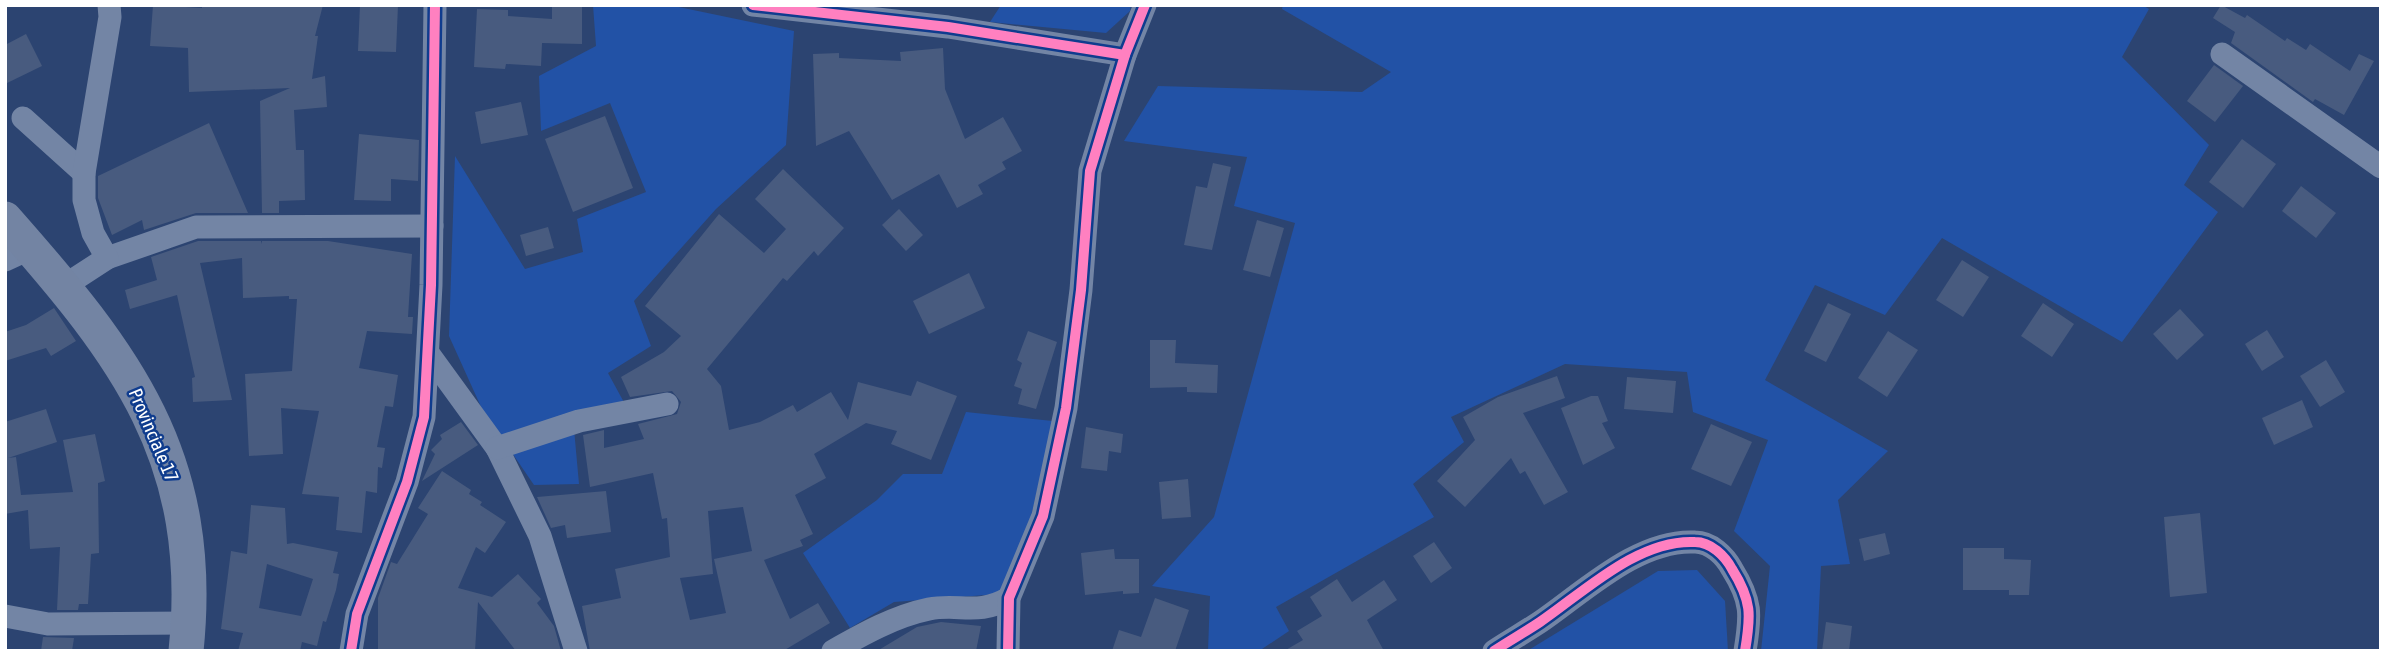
<svg xmlns="http://www.w3.org/2000/svg" width="2386" height="656" font-family="'Asap Condensed',sans-serif">
	<rect width="100%" height="100%" fill="#2c4471"/>
	<g fill="#2252a6">
		<polygon points="593,5 669,5 794,31 786,145 716,209 634,301 651,346 608,373 626,406 573,418 579,484 534,485 482,409 449,336 455,156 525,269 583,252 577,219 646,192 610,103 541,131 539,76 596,46"/>
		<polygon points="1001,5 1131,5 1130,11 1106,33 990,22"/>
		<polygon points="1283,5 2142,5 2149,9 2122,57 2209,145 2184,185 2218,212 2122,342 1942,238 1885,315 1815,285 1765,380 1888,451 1838,500 1850,564 1821,566 1817,651 1761,651 1770,566 1734,531 1768,440 1693,412 1687,372 1565,364 1451,417 1464,442 1413,484 1434,517 1276,607 1289,631 1259,651 1208,651 1210,596 1152,586 1214,517 1295,223 1234,206 1247,157 1124,141 1158,86 1362,92 1391,72 1282,9"/>
		<polygon points="966,412 1053,421 1023,552 999,594 894,602 850,628 803,553 877,500 903,474 942,474"/>
		<polygon points="1697,570 1725,601 1728,651 1527,651 1658,571"/>
	</g>
	<g fill="#485b7f" fill-rule="evenodd">
		<polygon points="153,5 202,8 202,5 323,5 315,36 318,36 312,79 325,76 327,107 294,110 296,150 304,150 305,200 279,201 279,213 262,213 260,101 290,88 189,92 188,48 150,46"/>
		<polygon points="360,5 398,5 396,52 358,51"/>
		<polygon points="552,5 582,5 582,44 542,43 541,66 506,64 505,69 474,67 477,9 508,10 508,16 552,19"/>
		<polygon points="2221,5 2245,18 2247,15 2285,41 2287,38 2306,50 2310,44 2350,71 2359,54 2374,61 2344,115 2315,99 2313,102 2231,43 2235,32 2213,18"/>
		<polygon points="26,34 42,66 5,84 5,45"/>
		<polygon points="943,48 945,89 965,139 1003,117 1022,151 1002,162 1006,169 978,185 983,194 957,208 939,174 892,200 849,131 816,146 813,54 839,53 839,58 901,61 900,52"/>
		<polygon points="2214,65 2243,86 2215,122 2187,101"/>
		<polygon points="521,102 528,135 481,144 475,112"/>
		<polygon points="605,116 633,188 573,212 545,139"/>
		<polygon points="209,123 248,213 196,213 144,230 142,220 112,235 98,198 98,176"/>
		<polygon points="359,134 419,140 418,181 391,179 391,201 354,200"/>
		<polygon points="2242,139 2276,164 2243,208 2209,182"/>
		<polygon points="1213,163 1231,167 1212,250 1184,245 1196,186 1207,188"/>
		<path d="M783,169L844,228L818,256L814,251L787,281L783,278L707,369L721,386L729,430L760,422L793,405L797,412L831,392L848,420L858,382L911,396L917,381L957,396L931,460L891,444L897,431L866,423L814,454L826,478L795,495L813,534L800,540L803,546L764,560L790,619L818,603L830,623L783,651H590L582,606L621,598L615,569L670,557L667,518L662,519L653,473L590,487L583,435L604,430V448L644,439L638,424L677,414L681,402L672,391L630,397L621,377L664,352L681,336L645,306L719,214L764,253L786,229L755,199ZM743,507L752,551L714,559L726,613L690,620L680,578L713,574L708,511Z"/>
		<polygon points="2301,186 2336,213 2316,238 2282,211"/>
		<polygon points="899,209 923,235 906,251 882,225"/>
		<polygon points="1257,220 1284,228 1270,277 1243,270"/>
		<polygon points="548,227 554,248 526,256 520,235"/>
		<polygon points="198,241 261,241 262,244 262,241 328,241 412,254 408,317 413,317 412,334 367,331 359,368 398,375 393,407 385,406 377,447 385,448 382,468 378,467 377,493 366,491 362,533 336,530 339,497 302,494 319,411 281,408 283,454 249,456 245,374 292,371 297,299 289,299 289,296 243,298 242,258 200,263 232,400 193,402 192,378 195,377 177,295 130,309 125,290 157,280 151,257"/>
		<polygon points="1962,260 1989,277 1963,317 1936,300"/>
		<polygon points="969,273 985,308 929,334 913,301"/>
		<polygon points="1828,303 1851,314 1826,362 1804,351"/>
		<polygon points="2043,303 2074,324 2052,357 2021,336"/>
		<polygon points="54,308 76,341 51,356 46,348 5,361 5,332 26,325"/>
		<polygon points="2180,309 2204,335 2177,360 2153,334"/>
		<polygon points="2267,330 2284,357 2262,371 2245,344"/>
		<polygon points="1028,331 1057,342 1036,409 1018,404 1022,389 1014,386 1022,363 1017,360"/>
		<polygon points="1888,331 1918,350 1887,397 1858,378"/>
		<polygon points="1150,340 1176,340 1175,363 1218,365 1217,393 1187,392 1187,387 1150,388"/>
		<polygon points="2326,360 2345,392 2320,407 2300,376"/>
		<polygon points="1557,376 1565,398 1523,413 1568,492 1544,505 1525,471 1520,474 1511,458 1465,507 1437,481 1475,440 1463,417 1498,397"/>
		<polygon points="1627,377 1676,381 1673,413 1624,409"/>
		<polygon points="1591,396 1598,396 1608,421 1602,423 1615,448 1583,465 1561,408"/>
		<polygon points="2302,400 2313,427 2274,445 2262,418"/>
		<polygon points="46,409 57,442 8,458 16,457 21,495 73,492 63,440 95,434 105,481 98,483 99,553 91,554 88,604 79,604 78,610 57,610 60,547 30,549 28,510 5,514 5,422"/>
		<polygon points="461,422 478,445 422,481 435,454 431,450 442,439 440,435"/>
		<polygon points="1711,424 1752,442 1731,486 1691,469"/>
		<polygon points="1086,427 1123,434 1121,453 1109,451 1107,471 1081,468"/>
		<polygon points="442,471 471,490 469,494 482,502 480,505 506,522 485,553 476,547 458,588 492,597 518,574 541,599 537,603 554,626 561,651 516,651 478,602 475,651 378,651 378,598 391,562 397,564 428,514 418,508"/>
		<polygon points="1188,479 1191,517 1162,519 1159,482"/>
		<polygon points="606,491 611,532 567,538 565,525 551,528 537,497"/>
		<path d="M251,505L285,508L287,544L293,543L338,552L333,573L339,574L336,590L326,622L323,621L317,646L302,642L300,651H238L243,633L221,629L231,551L247,554ZM267,564L313,579L301,616L259,608Z"/>
		<polygon points="2200,513 2207,593 2170,597 2164,517"/>
		<polygon points="1885,533 1890,554 1864,561 1859,539"/>
		<polygon points="1434,542 1452,568 1431,583 1413,556"/>
		<polygon points="1963,548 2004,548 2004,559 2031,560 2029,595 2009,595 2009,590 1963,590"/>
		<polygon points="1114,549 1115,559 1139,559 1139,593 1123,594 1123,591 1085,595 1081,553"/>
		<polygon points="1337,579 1352,602 1384,580 1397,600 1367,620 1384,651 1284,651 1303,640 1297,631 1322,616 1310,597"/>
		<polygon points="1155,598 1189,610 1175,651 1112,651 1119,630 1141,637"/>
		<polygon points="941,622 981,626 976,651 877,651 917,627"/>
		<polygon points="1826,622 1852,626 1849,651 1822,651"/>
		<polygon points="43,637 74,638 72,651 41,651"/>
	</g>
	<g fill="none" stroke-linecap="round" stroke-linejoin="round">
		<g stroke="#7385a5" stroke-width="23">
			<polyline points="753,5 948,27 1125,55"/>
			<polyline points="2222,54 2381,167"/>
			<polyline points="23,118 84,173"/>
			<polyline points="107,258 196,227 432,226"/>
			<polyline points="5,260 31,248"/>
			<polyline points="64,286 107,258 93,233 84,200 84,173 110,17 109,5"/>
			<polyline points="428,353 497,448 540,536 576,651"/>
			<polyline points="497,448 579,421 667,404"/>
			<polyline points="5,616 48,624 189,623"/>
			<polyline points="351,651 357,614 407,482 424,417 431,285 435,5"/>
			<path d="M833,651C863,634 895,616 929,609C959,603 978,616 1009,598"/>
			<polyline points="1008,651 1009,598 1043,516 1066,408 1081,290 1090,171 1125,55 1145,5"/>
			<path d="M1494,651C1509,641 1525,632 1540,622C1584,592 1638,539 1695,542C1711,542 1725,556 1732,569C1752,601 1751,615 1745,651"/>
		</g>
		<path stroke="#7384a3" stroke-width="35" d="M5,219C126,356 206,458 186,651"/>
		<defs>
			<g id="cycleway">
				<polyline points="753,5 948,27 1125,55"/>
				<polyline points="351,651 357,614 407,482 424,417 431,285 435,5"/>
				<polyline points="1008,651 1009,598 1043,516 1066,408 1081,290 1090,171 1125,55 1145,5"/>
				<path d="M1494,651C1509,641 1525,632 1540,622C1584,592 1638,539 1695,542C1711,542 1725,556 1732,569C1752,601 1751,615 1745,651"/>
			</g>
		</defs>
		<use href="#cycleway" stroke="#0f3c8e" stroke-width="15"/>
		<use href="#cycleway" stroke="#ff80c0" stroke-width="10"/>
	</g>
	<g text-anchor="middle" dominant-baseline="central" stroke-width="5" stroke-linejoin="round" paint-order="stroke">
		<g font-size="19" fill="#fff" stroke="#0f3c8e">
			<text transform="translate(154 435) rotate(67)">Provinciale 17</text>
		</g>
	</g>
	<rect width="2386" height="656" fill="none" stroke="#ffffff" stroke-width="14"/>
</svg>
